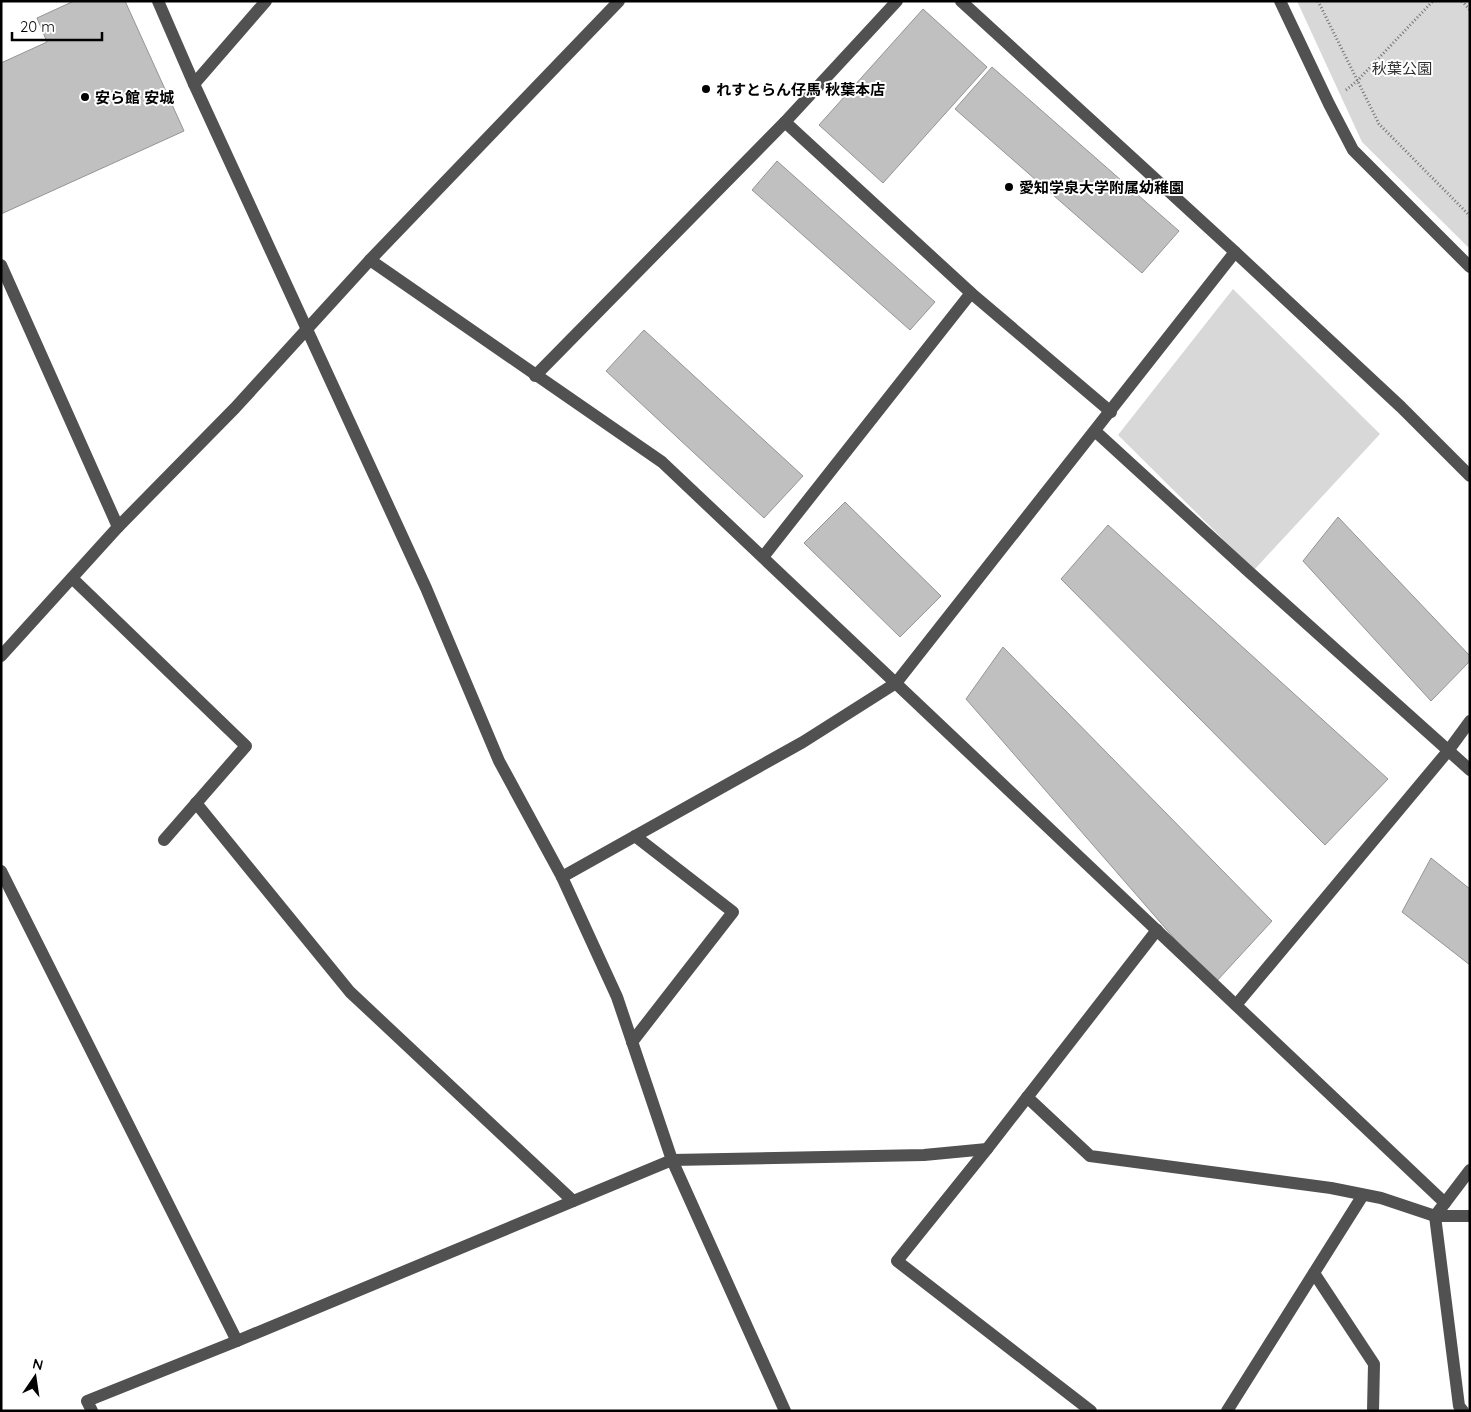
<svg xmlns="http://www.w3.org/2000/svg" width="1471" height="1412" font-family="Quicksand,'Noto Sans JP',sans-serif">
	<rect width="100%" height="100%" fill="#fff"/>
	<g fill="#d8d8d8">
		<polygon points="1297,1 1470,1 1470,249 1362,142"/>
		<polygon points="1233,289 1380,434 1254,570 1118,435"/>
	</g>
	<g fill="#c0c0c0" stroke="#959595">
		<polygon points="74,1 125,1 184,131 1,214 1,63 47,42 37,18"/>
		<polygon points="923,9 987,67 883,183 819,125"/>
		<polygon points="992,67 1179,231 1142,273 955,109"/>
		<polygon points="777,161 935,302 910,330 752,190"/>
		<polygon points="644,330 803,476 764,518 606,371"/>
		<polygon points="845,502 941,596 900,637 804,543"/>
		<polygon points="1338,517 1470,656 1470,661 1431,701 1303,561"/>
		<polygon points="1108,525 1388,779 1325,845 1061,579"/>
		<polygon points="1003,647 1272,921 1214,984 966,699"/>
		<polygon points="1431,858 1470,889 1470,965 1402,912"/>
	</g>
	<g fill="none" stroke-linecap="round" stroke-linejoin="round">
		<g stroke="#737373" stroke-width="3" stroke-dasharray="1 2.5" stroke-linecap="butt">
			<polyline points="1318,1 1379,124 1470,216"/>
			<polyline points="1462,1 1470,10"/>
			<polyline points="1346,90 1357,81 1433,1"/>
		</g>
		<g stroke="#515151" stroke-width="12">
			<polyline points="158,1 194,84 426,588 499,761 562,877 617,997 672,1160 785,1411"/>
			<polyline points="961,1 1235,252 1401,407 1470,476"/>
			<polyline points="1280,1 1329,104 1353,150 1470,267"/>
			<polyline points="194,84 266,1"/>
			<polyline points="785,122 971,293 1111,412"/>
			<polyline points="370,260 662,462 1445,1203"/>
			<polyline points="1,265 118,527"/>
			<polyline points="535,376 785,122 897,1"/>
			<polyline points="1095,431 1247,570 1470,770"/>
			<polyline points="763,557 971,293"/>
			<polyline points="72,578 246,746 164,840"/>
			<polyline points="1,656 118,527 235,408 370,260 619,1"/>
			<polyline points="196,803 350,992 573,1201"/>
			<polyline points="1,871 237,1341 87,1401 92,1411"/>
			<polyline points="562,877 803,742 896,683 1235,252"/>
			<polyline points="1236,1005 1448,751 1470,721"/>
			<polyline points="632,1042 733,912 635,836"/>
			<polyline points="1027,1097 1090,1156 1331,1188 1381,1198 1435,1216 1470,1216"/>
			<polyline points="1314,1273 1374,1364 1373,1411"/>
			<polyline points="237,1341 672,1160 924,1155 987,1149"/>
			<polyline points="1091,1411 897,1261 987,1149 1157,930"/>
			<polyline points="1227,1411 1363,1195"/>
			<polyline points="1463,1411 1459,1406 1435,1216 1470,1170"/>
		</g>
	</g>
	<g fill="#000" stroke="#fff" stroke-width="2">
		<circle cx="706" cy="89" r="5"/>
		<circle cx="85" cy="97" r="5"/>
		<circle cx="1009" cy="187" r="5"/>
	</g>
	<g text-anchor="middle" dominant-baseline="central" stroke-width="4" stroke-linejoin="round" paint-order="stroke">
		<g font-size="15" fill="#2f2f2f" stroke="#fff">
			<text x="1402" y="68">秋葉公園</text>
		</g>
		<g font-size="15" font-weight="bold" fill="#000" stroke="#fff" text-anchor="start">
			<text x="716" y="89">れすとらん仔馬 秋葉本店</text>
			<text x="95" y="97">安ら館 安城</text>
			<text x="1019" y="187">愛知学泉大学附属幼稚園</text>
		</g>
	</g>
	<rect width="1471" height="1412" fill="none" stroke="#000000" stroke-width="5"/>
	<g transform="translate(35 1377) rotate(13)" stroke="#ffffff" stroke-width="4" paint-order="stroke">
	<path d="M0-4L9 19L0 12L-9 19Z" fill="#000000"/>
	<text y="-8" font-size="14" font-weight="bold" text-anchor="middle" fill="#000000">N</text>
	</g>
	<path d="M12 32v8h90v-8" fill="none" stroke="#000000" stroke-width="2.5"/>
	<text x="20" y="32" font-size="15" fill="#000000" stroke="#ffffff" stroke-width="4" paint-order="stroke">20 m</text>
</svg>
